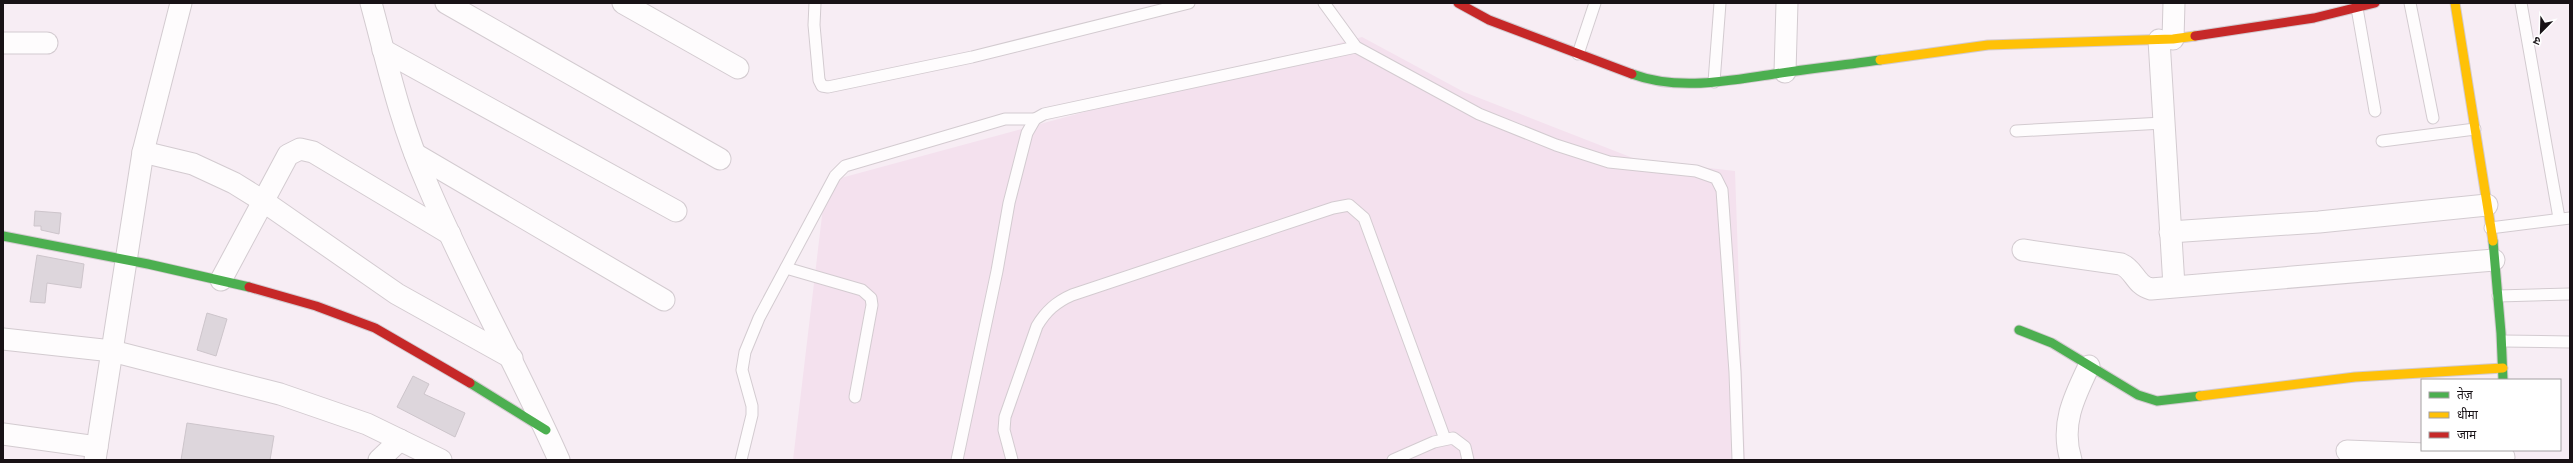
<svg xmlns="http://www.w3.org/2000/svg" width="2573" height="463" font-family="Rubik,'Noto Sans Devanagari',sans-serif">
	<rect width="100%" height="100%" fill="#f7edf4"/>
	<polygon fill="#f4e1ee" points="1362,37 1464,92 1638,160 1735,171 1745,460 793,460 826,182"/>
	<g fill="#ddd6dc" stroke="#cdc5cb">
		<polygon points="35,211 61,213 59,234 41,230 41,226 34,226"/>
		<polygon points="37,255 84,264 81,288 47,283 45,303 30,302"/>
		<polygon points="207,313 227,319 216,356 197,350"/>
		<polygon points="413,376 429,384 424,394 465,413 455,437 397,407"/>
		<polygon points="187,423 274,436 270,460 181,460"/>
	</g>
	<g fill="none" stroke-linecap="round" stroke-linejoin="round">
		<defs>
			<g id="lane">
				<polyline points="815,3 814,25 819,80 822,86 828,87 972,57 1189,3"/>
				<polyline points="1324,3 1356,47 1479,114 1556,145 1609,162 1696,171 1716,178 1722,190 1735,372 1738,460"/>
				<polyline points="2410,3 2433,118"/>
				<polyline points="2521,3 2559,218"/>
				<polyline points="2357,8 2375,111"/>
				<polyline points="1578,54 1595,3"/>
				<polyline points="1714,82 1720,3"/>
				<polyline points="2016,131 2163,123"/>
				<polyline points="2382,141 2475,129"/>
				<polyline points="2490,228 2570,218"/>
				<polyline points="786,268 862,290 871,298 872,305 855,397"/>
				<polyline points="2498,296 2570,294"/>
				<polyline points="2503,341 2570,342"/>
				<polyline points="741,460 752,415 752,406 742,370 745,352 759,318 835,176 845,166 1005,119 1035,119"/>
				<polyline points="957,460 997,271 1009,203 1027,133 1035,119 1044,114 1356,47"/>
				<path d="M1012,460L1004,430L1005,417L1037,326C1046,311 1056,302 1072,295L1333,208L1349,205L1364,218L1445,439"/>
				<polyline points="1393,460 1434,442 1453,438 1465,447 1468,460"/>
			</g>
			<g id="street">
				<path d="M371,3C387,62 400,122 425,179C465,275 517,365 559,460"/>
				<polyline points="446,3 720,159"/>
				<polyline points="623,3 738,68"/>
				<polyline points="2173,39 2174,3"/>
				<polyline points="2159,40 2174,286"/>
				<polyline points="3,43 47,43"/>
				<polyline points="383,50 676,211"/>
				<polyline points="1785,72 1787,3"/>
				<polyline points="143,152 193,164 234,183 263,201 397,294 512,358"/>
				<polyline points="415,154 664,300"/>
				<polyline points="2170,232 2319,222 2487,205"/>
				<path d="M2023,250L2121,264C2135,270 2135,285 2151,289L2494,260"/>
				<polyline points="221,280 288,155 300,149 313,152 450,234"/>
				<polyline points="3,339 112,351 280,394 367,424 441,460"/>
				<polyline points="3,434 97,447"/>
				<polyline points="2347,451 2504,457"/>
				<polyline points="95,460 143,152 181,3"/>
				<polyline points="379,460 400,440"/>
				<path d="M2071,460C2060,425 2074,397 2089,366"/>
			</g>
			<g id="fast">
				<path d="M1632,74C1678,91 1726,81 1774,74C1809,69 1844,65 1880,60"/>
				<polyline points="3,236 148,264 249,287"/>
				<polyline points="2493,241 2501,333 2503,380"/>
				<polyline points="2019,330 2052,343 2138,395 2157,401 2200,396"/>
				<polyline points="470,383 546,430"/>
			</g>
			<g id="slow">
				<polyline points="2455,3 2493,241"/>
				<polyline points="1880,60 1988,45 2173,39 2195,36"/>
				<polyline points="2200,396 2355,377 2503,368"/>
			</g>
			<g id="jam">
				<polyline points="1458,3 1489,20 1632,74"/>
				<polyline points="2195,36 2314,18 2375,3"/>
				<polyline points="249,287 316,306 375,328 470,383"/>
			</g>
		</defs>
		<use href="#lane" stroke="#d3cbd0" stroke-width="13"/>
		<use href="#street" stroke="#d3cbd0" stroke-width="23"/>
		<use href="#fast" stroke="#d3cbd0" stroke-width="11"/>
		<use href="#slow" stroke="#d3cbd0" stroke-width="11"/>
		<use href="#jam" stroke="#d3cbd0" stroke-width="11"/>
		<use href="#lane" stroke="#fefcfd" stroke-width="11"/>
		<use href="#street" stroke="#fefcfd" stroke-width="21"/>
		<use href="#fast" stroke="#4caf50" stroke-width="9"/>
		<use href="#slow" stroke="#ffc107" stroke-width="9"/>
		<use href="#jam" stroke="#c62828" stroke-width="9"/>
	</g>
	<rect width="2573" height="463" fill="none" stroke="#181216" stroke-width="8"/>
	<rect x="2421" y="379" width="140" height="72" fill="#ffffff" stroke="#a3a0a2"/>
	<rect x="2429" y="392" width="20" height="6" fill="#4caf50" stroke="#a3a0a2"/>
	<text x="2457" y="399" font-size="12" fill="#181216">तेज़</text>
	<rect x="2429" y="412" width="20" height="6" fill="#ffc107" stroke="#a3a0a2"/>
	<text x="2457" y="419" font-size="12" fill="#181216">धीमा</text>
	<rect x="2429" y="432" width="20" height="6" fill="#c62828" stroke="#a3a0a2"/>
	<text x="2457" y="439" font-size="12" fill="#181216">जाम</text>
	<g transform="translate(2541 32) rotate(203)" stroke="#ffffff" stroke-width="3" paint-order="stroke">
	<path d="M0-3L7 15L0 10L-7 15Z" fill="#181216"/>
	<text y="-6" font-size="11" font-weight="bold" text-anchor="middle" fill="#181216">उ</text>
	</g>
</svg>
